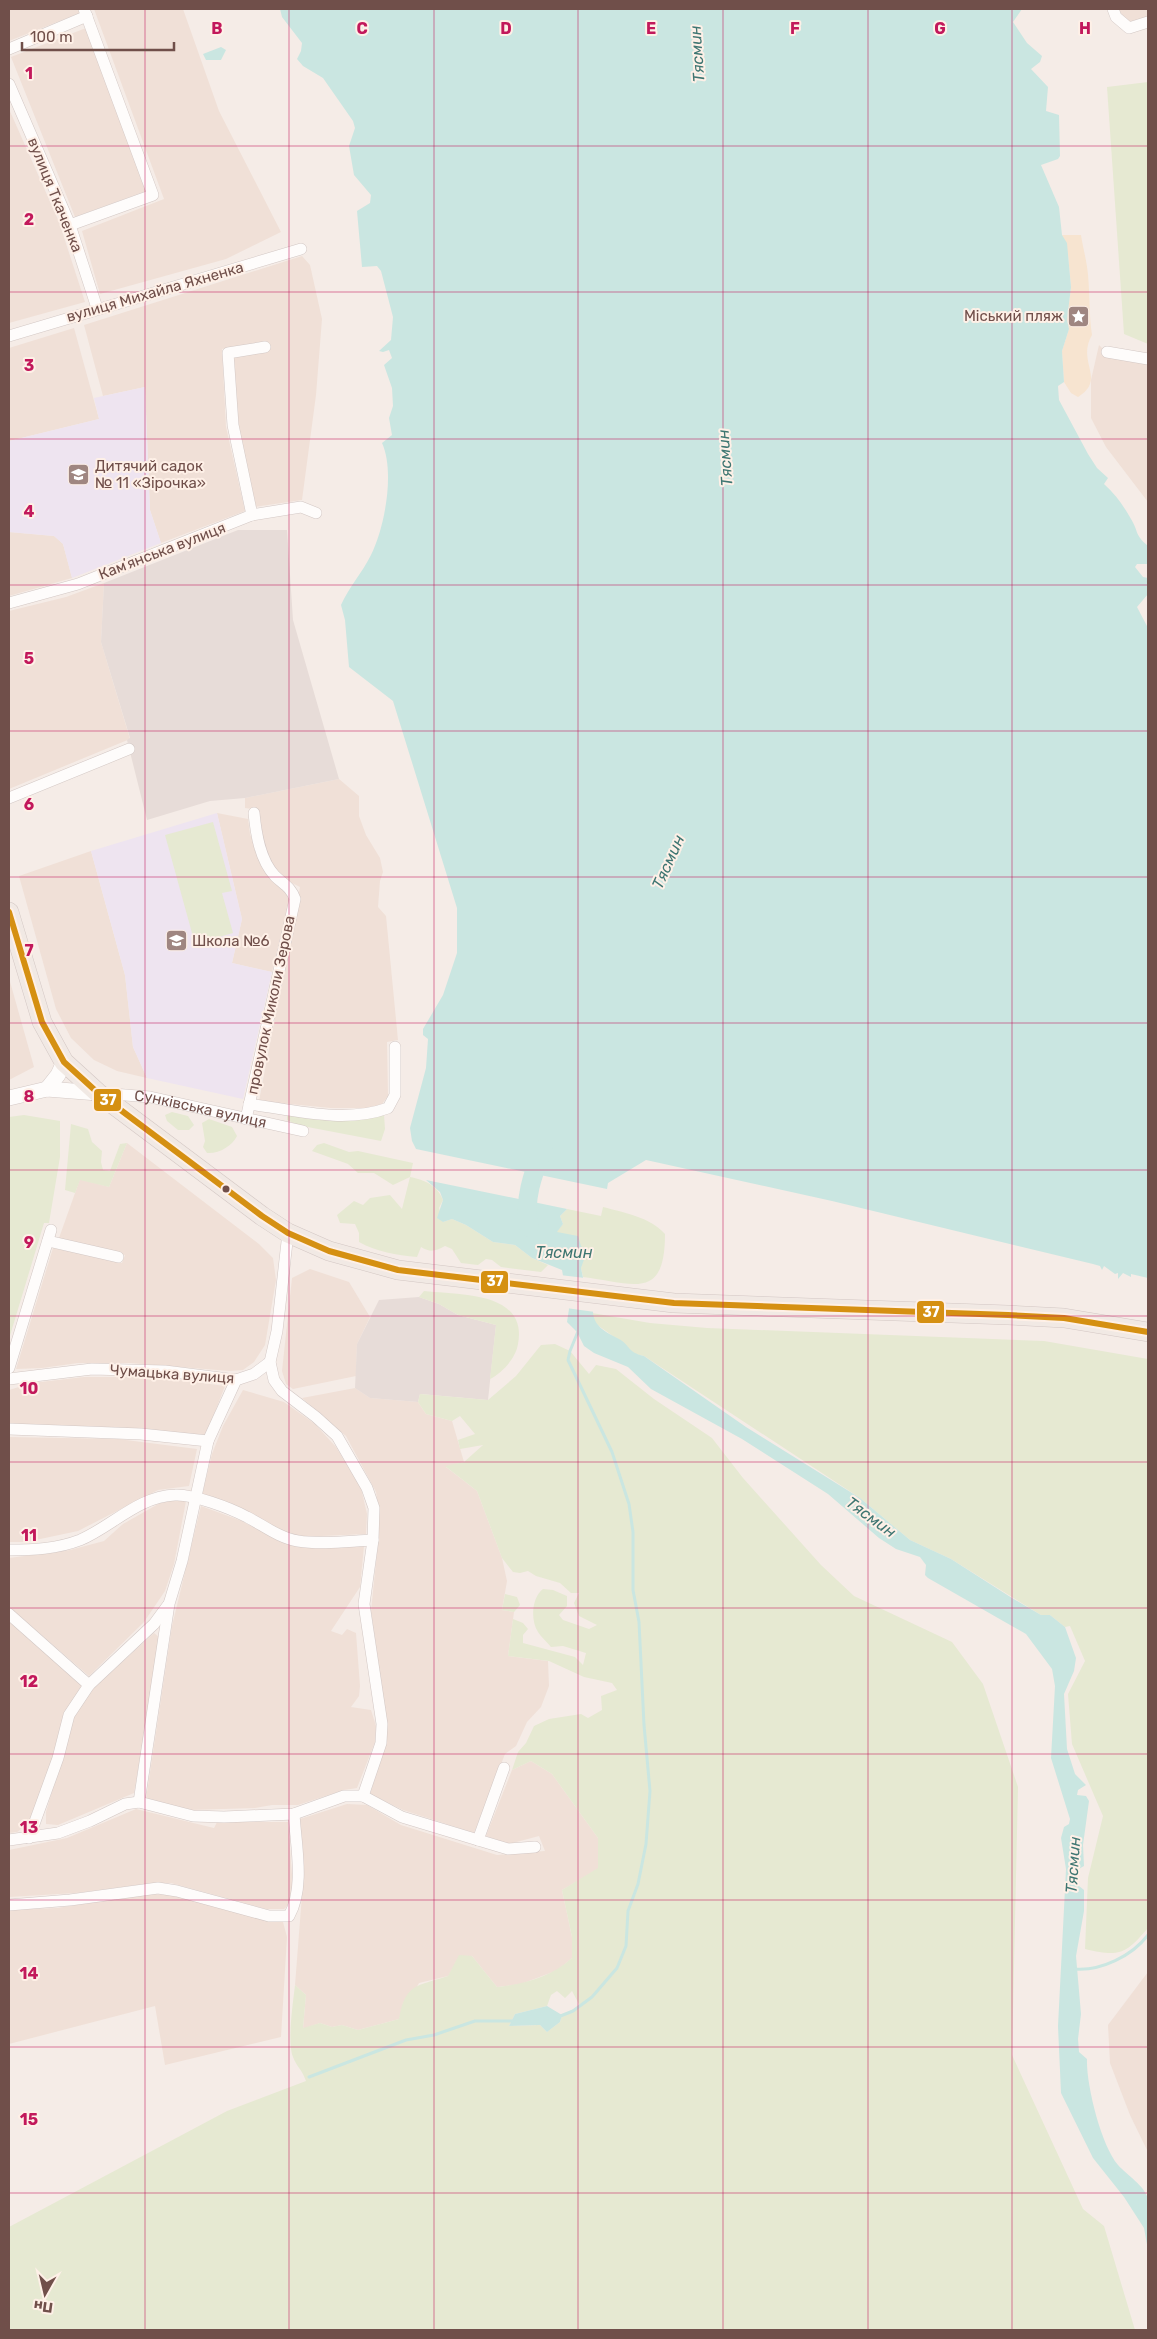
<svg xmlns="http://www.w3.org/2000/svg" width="1157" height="2339" font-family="Rubik,sans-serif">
	<rect width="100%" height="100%" fill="#f5ece7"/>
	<g fill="#f0e0d7">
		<polygon points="9,9 79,9 80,13 9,41"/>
		<polygon points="94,9 183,9 219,111 281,232 226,259 100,294 82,231 164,199"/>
		<polygon points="1113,9 1148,9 1148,22 1129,28"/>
		<polygon points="86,28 146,191 75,217 11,57"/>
		<polygon points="9,109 59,222 85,302 9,323"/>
		<polygon points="302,256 310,265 322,319 316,395 302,500 254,507 238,425 234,356 270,350 268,342 222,349 226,427 245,511 161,543 150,510 145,387 103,396 84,325"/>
		<polygon points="74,328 99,419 9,441 9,348"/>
		<polygon points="1099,345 1104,350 1148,359 1148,502 1106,447 1091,418 1091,380"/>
		<polygon points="9,532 54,536 63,544 72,578 9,596"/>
		<polygon points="104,583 101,642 130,739 9,789 9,611 66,597"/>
		<polygon points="339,779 359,796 359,816 366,835 380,858 383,872 380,881 378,907 386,916 398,1040 387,1042 388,1096 382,1104 368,1108 331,1108 259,1101 300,887 290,882 271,865 262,834 259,810 245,808 245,798"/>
		<polygon points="217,813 248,819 250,834 268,876 288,893 289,901 272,972 232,963 242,919"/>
		<polygon points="91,851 125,975 133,1047 147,1078 117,1071 94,1060 71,1038 56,1009 19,876"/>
		<polygon points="9,978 34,1067 9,1080"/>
		<polygon points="127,1143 259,1244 273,1258 276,1280 265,1345 254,1362 243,1370 230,1371 130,1363 78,1363 42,1368 16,1369 53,1248 122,1263 125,1255 59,1238 80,1179 109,1187"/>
		<polygon points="310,1269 349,1282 370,1317 357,1344 356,1376 293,1389 286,1384 282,1371 292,1278"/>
		<polygon points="84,1377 157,1377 225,1386 206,1435 107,1427 9,1425 9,1390 32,1383"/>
		<polygon points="355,1388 370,1398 418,1402 426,1414 452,1421 464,1462 446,1467 477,1491 502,1558 507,1581 502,1610 514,1612 508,1656 548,1661 549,1686 541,1707 527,1722 516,1746 505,1754 474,1833 403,1810 370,1794 387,1740 386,1717 371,1611 379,1533 379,1511 376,1492 346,1436 302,1398"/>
		<polygon points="243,1390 284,1402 315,1424 336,1447 361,1488 367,1514 366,1534 300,1537 282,1531 202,1495 212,1454 223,1426"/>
		<polygon points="9,1437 118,1439 197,1449 189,1486 158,1490 78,1531 26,1542 9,1542"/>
		<polygon points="174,1500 186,1501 174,1564 165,1591 144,1622 89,1676 9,1607 9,1558 70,1550 104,1541 123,1524 160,1503"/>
		<polygon points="201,1506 242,1521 279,1541 298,1547 364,1546 360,1587 331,1631 342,1635 347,1629 356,1633 360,1686 359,1696 351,1707 371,1710 376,1726 375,1742 357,1788 344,1790 298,1805 272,1805 255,1808 190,1810 146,1799 172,1626"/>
		<polygon points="9,1621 84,1686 72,1703 60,1728 55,1754 28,1824 17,1832 9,1833"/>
		<polygon points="154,1633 159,1637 154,1680 134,1793 58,1825 46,1824 46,1812 74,1717 93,1689"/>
		<polygon points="531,1761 552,1774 598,1838 598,1869 562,1890 572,1937 572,1958 558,1970 521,1984 497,1987 472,1956 448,1976 419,1983 399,2019 358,2030 342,2025 332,2027 320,2023 303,2029 306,1995 295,1985 302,1895 300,1819 347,1804 367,1805 401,1825 497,1855 545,1851 539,1836 509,1844 486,1836 512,1770"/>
		<polygon points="136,1809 214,1828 217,1822 288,1822 293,1888 290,1903 284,1909 266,1909 171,1883 152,1883 76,1893 9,1897 9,1850 67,1838"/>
		<polygon points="148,1894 172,1895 271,1922 283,1922 287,1937 281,2037 165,2065 155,2006 9,2044 9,1910 57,1908"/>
		<polygon points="1148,1972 1148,2152 1130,2115 1110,2063 1108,2025"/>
	</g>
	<g fill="#e7dcd8">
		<polygon points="238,530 287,530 293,620 339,779 245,798 210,801 147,820 127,740 130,738 101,642 104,583"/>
		<polygon points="419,1297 439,1304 458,1315 496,1325 488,1400 420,1394 418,1402 370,1398 355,1388 357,1344 379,1300"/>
	</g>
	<g fill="#eee4f0">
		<polygon points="145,387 150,510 161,543 72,578 63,544 54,536 9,532 9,441 99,419 94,398"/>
		<polygon points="217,813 242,919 232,963 272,972 243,1099 147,1078 133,1047 125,975 91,851"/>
	</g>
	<g fill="#e6e9d2" fill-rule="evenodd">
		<polygon points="1148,82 1148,344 1124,334 1107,87"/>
		<polygon points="213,822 232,891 222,893 233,933 195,944 165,835"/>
		<polygon points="172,1112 188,1116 194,1125 189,1130 178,1130 167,1121 165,1115"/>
		<polygon points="287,1114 360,1120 384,1115 385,1129 381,1141 297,1125 287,1120"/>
		<polygon points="24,1115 60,1121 60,1157 49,1223 44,1223 9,1339 9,1117"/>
		<path d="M209,1119L232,1127L237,1136C232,1146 219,1154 207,1153L203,1147L205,1141L202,1123Z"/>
		<polygon points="71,1124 88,1129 92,1142 102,1151 101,1162 103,1170 110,1171 120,1144 127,1143 109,1187 80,1180 75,1193 65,1190"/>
		<path d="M324,1143L349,1152L358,1151L413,1163L410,1177C425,1180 437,1185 443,1200L439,1208L443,1222L452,1219L466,1225L493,1242L515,1245L532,1258L548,1265L541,1272L501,1267L492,1260L486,1259L478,1265L461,1263L452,1249L445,1246C435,1251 431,1253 421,1247L417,1257C396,1255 377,1252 359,1242V1233L355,1224L340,1223L337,1215L354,1201L363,1205L370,1198L390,1195L402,1209L410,1177L393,1185L374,1173H358L348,1164L312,1151L317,1145Z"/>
		<path d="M603,1207C625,1213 650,1217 665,1234C665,1302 633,1283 583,1277L581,1268L583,1258L556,1232L563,1224L560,1216L567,1209L601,1216Z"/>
		<path d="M424,1291C459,1295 528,1291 518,1344C516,1358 502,1373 490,1379L496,1325L458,1315L439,1304L419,1297Z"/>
		<path d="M592,1313L650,1323L707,1328L1044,1341L1148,1359V1928C1125,1955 1119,1957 1085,1949L1088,1878L1103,1816L1072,1744L1068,1694L1085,1661L1070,1626L1065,1627L1050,1615H1041L951,1559L910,1540L860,1498L644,1356L631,1353L624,1344L596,1324L592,1318Z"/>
		<path d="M555,1344L570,1351L589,1374L596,1365L616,1369L654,1399L712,1438L743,1478L821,1565L854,1596L952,1642L983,1684L1018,1787L1012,2055L1083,2209L1104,2226L1135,2330H9V2227L227,2111L306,2081C302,2069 296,2066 293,2057C287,2042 293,2003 295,1985L306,1995L303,2028L320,2023L332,2027L342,2025L358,2030L399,2019C405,1983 418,1986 448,1976L459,1955L472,1956L497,1987C525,1984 551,1977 572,1958V1937L562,1890L598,1868V1838L552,1774L531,1761L512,1770L518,1752L526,1743L534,1726L549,1719L581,1714L588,1718L602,1710L601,1696L617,1690L612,1683L584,1677L549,1661L508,1656L513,1619L523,1623L528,1629L523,1635V1643L575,1657L583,1665L586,1653L563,1646L551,1647C547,1642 541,1637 538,1632C530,1620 532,1597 543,1589L553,1590L567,1596V1606L559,1615L563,1620L589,1629L597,1625L579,1616L574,1603L579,1593H571L560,1583L536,1576L528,1571L520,1573L513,1572L502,1558L477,1491L445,1466L464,1462L483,1445L460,1449L458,1440L475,1434L460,1416L452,1421L426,1414L418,1402L420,1394L488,1400L516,1376L541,1345ZM557,1991L565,1998L572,1991L580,2006L562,2015L560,2022L547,2032L540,2025L509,2026L515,2014L547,2006L551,1995Z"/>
		<polygon points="505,1594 517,1597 520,1605 514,1612 502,1610"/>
	</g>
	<path fill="#f7e4d0" d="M1062,235H1081C1083,248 1087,262 1088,275C1090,296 1089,315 1092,335C1076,362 1107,379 1078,397L1071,393L1064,382L1062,351L1069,329L1067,320L1071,287L1068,254Z"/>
	<g fill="#cae6e1">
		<path d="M280,9H1022L1013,22L1027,43L1042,56L1040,62L1031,69L1048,87L1046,111L1059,115L1060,156L1058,159L1041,165L1059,207L1062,235L1067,243L1071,287L1067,320L1069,329L1062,351L1064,382L1058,386L1059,400L1088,454L1097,468L1108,478L1104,484C1116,495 1123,505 1131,519C1139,532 1134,534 1148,546L1147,564H1137L1135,567L1143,577L1148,578V594L1137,607L1148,628V1278L1131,1274V1277L1123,1273L1118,1279V1273L1115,1274L1104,1266L1102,1270L1100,1266L1093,1264L832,1201L646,1160L608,1183L607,1189L416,1149L412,1141L410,1128L426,1068L428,1039L423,1035V1029L443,995L457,953V908L393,701L349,667L345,620L341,605C349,587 362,573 371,555C385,527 395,471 382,443L392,435L389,418L393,406L392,388L384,365L392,358L389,350L383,352L379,351L391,340L393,317L381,271L377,266L362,267L357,211L370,203L371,195L354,175L349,146L355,128L353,121L323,78L303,66L297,59L301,51L302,43L282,17Z"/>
		<polygon points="221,47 226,50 221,60 206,60 203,54"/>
		<path d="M426,1180L567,1209L560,1216L563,1224L557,1232L578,1236L581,1246L587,1251L581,1268L589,1307L593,1309C592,1326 606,1332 619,1339C631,1346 627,1352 644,1356L746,1427L860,1498L910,1540L951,1559L1012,1598L1041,1615H1050L1065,1627L1076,1658L1074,1671L1064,1694L1067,1749L1075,1774L1086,1785L1078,1790L1077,1795L1086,1796L1089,1801L1083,1845L1084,1866C1077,1870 1073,1873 1074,1882L1084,1890V1911L1076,1956L1081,2014L1078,2039L1079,2052L1087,2059C1086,2084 1101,2145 1118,2165C1127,2175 1145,2186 1148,2199C1152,2214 1148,2234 1148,2250L1144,2228L1124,2197L1093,2158L1061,2093L1058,2026L1066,1869L1061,1838L1064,1827L1069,1824L1070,1819L1051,1758L1055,1686L1052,1669L1026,1634L928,1578L925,1575L926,1565L920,1557L896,1549L879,1538L828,1494L742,1439L651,1389L628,1367L594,1353L584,1346L577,1332L567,1322L569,1309L562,1270L532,1258L515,1245L493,1242L466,1225L452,1219L443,1222L437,1218L443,1200L440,1192Z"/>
		<polygon points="547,2006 562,2015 560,2022 547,2032 540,2025 509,2026 515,2014"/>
	</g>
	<polygon fill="#f5ece7" points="560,1275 585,1278 591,1305 595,1307 595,1312 566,1308"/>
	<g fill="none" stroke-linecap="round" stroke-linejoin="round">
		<g stroke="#cae6e1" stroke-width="3">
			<path d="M1075,1969C1101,1971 1132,1956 1148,1935"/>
			<polyline points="558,2017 573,2011 592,1997 617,1968 626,1946 628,1911 638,1884 646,1844 650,1791 644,1725 639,1622 633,1590 633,1532 629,1504 612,1452 568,1360 570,1351 579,1329"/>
			<polyline points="309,2077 406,2040 434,2035 475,2021 514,2021"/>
		</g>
		<path stroke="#cae6e1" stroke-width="19" d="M529,1227C523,1201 533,1173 543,1149"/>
		<defs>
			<g id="minor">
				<polyline points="1113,9 1116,17 1129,28 1148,22"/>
				<polyline points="9,49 87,16"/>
				<polyline points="9,84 70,225 97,308"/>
				<polyline points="70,225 153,195 84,9"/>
				<polyline points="9,336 301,249"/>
				<polyline points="1107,352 1148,359"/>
				<polyline points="252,515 233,425 228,353 265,347"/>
				<polyline points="9,603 78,584 252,515 301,507 316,513"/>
				<polyline points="9,798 129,749"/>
				<path id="s1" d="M101,1093L150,1097L303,1131"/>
				<path d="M249,1104C294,1110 345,1124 388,1108L395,1095V1047"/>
				<path d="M246,1119L295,899C291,887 283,884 275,876C260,860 256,834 254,813"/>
				<polyline points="288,1233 277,1331 270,1362 274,1380 282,1391 316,1417 337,1436 367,1488 374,1508 373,1540 364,1604 382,1724 381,1743 363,1796"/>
				<polyline points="48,1241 118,1257"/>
				<polyline points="9,1368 51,1230"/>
				<polyline points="9,1379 92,1369 165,1371 236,1380 254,1374 270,1362"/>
				<polyline points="9,1429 141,1434 208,1441"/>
				<path d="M9,1550C32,1550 57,1549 80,1540C111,1527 139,1496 175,1495C193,1494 230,1508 247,1517C263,1525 279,1538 298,1541C322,1545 349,1541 373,1540"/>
				<polyline points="9,1614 89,1685"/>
				<polyline points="139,1802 169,1604 182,1561 208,1441 236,1380"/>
				<polyline points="29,1838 58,1758 69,1715 89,1685 154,1624 168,1605"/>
				<polyline points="9,1840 58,1833 90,1821 125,1804 139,1802 193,1816 224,1817 294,1814 344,1796 363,1796 402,1817 478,1840 508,1849 535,1847"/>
				<polyline points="478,1840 504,1768"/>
				<path d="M9,1905L70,1900L158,1888L177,1891L269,1916H289C305,1888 296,1846 294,1814"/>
			</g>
			<g id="tertiary">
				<polyline points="47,1089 58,1075 64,1062"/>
				<polyline points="9,1098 47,1089 98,1093"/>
			</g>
			<polyline id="primary" points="9,912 42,1022 64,1062 98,1093 262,1216 288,1233 329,1251 398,1270 674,1303 1008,1315 1064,1318 1148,1332"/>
		</defs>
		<use href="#minor" stroke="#d3c8c5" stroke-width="12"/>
		<use href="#tertiary" stroke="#d3c8c5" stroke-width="16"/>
		<use href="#primary" stroke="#d3c7c4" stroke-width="20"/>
		<use href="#minor" stroke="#fefcfb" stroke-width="11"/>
		<use href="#tertiary" stroke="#fefcfb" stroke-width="15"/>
		<use href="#primary" stroke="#f1e9e4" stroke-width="19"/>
		<defs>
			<polyline id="bus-1" points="9,912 42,1022 64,1062 98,1093 262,1216 288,1233 329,1251 398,1270 674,1303 1008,1315 1064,1318 1148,1332"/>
		</defs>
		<use href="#bus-1" stroke="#fef0e7" stroke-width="10"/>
		<use href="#bus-1" stroke="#d59012" stroke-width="6"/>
	</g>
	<path fill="none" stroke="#c2185b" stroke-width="1" stroke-opacity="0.55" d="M145,9V2330M289,9V2330M434,9V2330M578,9V2330M723,9V2330M868,9V2330M1012,9V2330M9,146H1148M9,292H1148M9,439H1148M9,585H1148M9,731H1148M9,877H1148M9,1023H1148M9,1170H1148M9,1316H1148M9,1462H1148M9,1608H1148M9,1754H1148M9,1900H1148M9,2047H1148M9,2193H1148"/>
	<defs>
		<symbol id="sight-square" viewBox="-11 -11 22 22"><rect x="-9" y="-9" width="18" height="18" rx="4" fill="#9f8681" stroke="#fef0e7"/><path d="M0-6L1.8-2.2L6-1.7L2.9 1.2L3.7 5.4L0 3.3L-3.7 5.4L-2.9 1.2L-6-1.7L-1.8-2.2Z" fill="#fff"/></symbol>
		<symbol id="school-square" viewBox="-11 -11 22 22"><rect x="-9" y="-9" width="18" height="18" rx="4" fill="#9f8681" stroke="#fef0e7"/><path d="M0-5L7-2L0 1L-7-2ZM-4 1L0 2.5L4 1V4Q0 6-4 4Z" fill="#fff"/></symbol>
	</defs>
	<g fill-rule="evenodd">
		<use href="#sight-square" x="1066" y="304" width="25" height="25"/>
		<use href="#school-square" x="66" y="462" width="25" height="25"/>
		<use href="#school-square" x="164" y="928" width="25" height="25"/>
	</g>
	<circle fill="#704f4a" stroke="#fef0e7" stroke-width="2" cx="226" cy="1189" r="4.5"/>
	<g text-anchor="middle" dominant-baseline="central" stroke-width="4" stroke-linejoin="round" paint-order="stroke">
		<g font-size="15" fill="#704f4a" stroke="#fef0e7">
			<text transform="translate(55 195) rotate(68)">вулиця Ткаченка</text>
			<text transform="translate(155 292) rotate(-16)">вулиця Михайла Яхненка</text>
			<text transform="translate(162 551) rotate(-21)">Камʼянська вулиця</text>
			<text transform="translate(271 1005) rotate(-78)">провулок Миколи Зерова</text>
			<text stroke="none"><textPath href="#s1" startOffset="101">Сунківська вулиця</textPath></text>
			<text transform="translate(172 1374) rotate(4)">Чумацька вулиця</text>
		</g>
		<g font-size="15" fill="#704f4a" stroke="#fef0e7" text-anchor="start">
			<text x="1063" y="316" text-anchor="end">Міський пляж</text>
			<text x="95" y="466">Дитячий садок<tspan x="95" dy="17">№ 11 «Зірочка»</tspan></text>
			<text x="192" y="941">Школа №6</text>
		</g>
		<g font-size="16" font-style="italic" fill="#3f7672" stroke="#fef0e7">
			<text transform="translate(697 54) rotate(-94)">Тясмин</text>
			<text transform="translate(725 458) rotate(-94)">Тясмин</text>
			<text transform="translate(668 862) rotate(-66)">Тясмин</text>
			<text x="564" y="1252">Тясмин</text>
			<text transform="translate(871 1517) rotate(36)">Тясмин</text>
			<text transform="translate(1073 1865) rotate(-86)">Тясмин</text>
		</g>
	</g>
	<g font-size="16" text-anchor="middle" font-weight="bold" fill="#c2185b" stroke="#fef0e7" stroke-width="4" stroke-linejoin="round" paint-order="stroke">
		<text x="217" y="34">B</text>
		<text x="362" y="34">C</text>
		<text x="506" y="34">D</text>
		<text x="651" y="34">E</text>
		<text x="795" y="34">F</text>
		<text x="940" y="34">G</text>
		<text x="1085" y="34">H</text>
		<text x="29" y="79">1</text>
		<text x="29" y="225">2</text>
		<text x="29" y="371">3</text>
		<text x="29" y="517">4</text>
		<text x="29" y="664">5</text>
		<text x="29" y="810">6</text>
		<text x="29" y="956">7</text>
		<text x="29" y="1102">8</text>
		<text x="29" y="1248">9</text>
		<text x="29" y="1394">10</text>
		<text x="29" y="1541">11</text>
		<text x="29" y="1687">12</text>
		<text x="29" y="1833">13</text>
		<text x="29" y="1979">14</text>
		<text x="29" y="2125">15</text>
	</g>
	<g stroke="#fef0e7" stroke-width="2">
		<rect x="93" y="1088" width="29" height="24" rx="5" fill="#d59012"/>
		<rect x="480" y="1270" width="29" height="24" rx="5" fill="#d59012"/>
		<rect x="916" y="1300" width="29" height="24" rx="5" fill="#d59012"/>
	</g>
	<g font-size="14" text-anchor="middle" font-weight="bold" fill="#fff">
		<text x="108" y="1105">37</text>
		<text x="495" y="1286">37</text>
		<text x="931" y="1317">37</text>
	</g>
	<rect width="1157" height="2339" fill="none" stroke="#704f4a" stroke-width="20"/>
	<g transform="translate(45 2294) rotate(188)" stroke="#fef0e7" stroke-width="4" paint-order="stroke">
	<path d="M0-4L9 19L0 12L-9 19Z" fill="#704f4a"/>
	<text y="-8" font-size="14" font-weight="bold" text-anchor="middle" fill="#704f4a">Пн</text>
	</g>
	<path d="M22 42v8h152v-8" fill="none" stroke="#704f4a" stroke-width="2.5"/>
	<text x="30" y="42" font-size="15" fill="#704f4a" stroke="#fef0e7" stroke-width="4" paint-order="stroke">100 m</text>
</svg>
